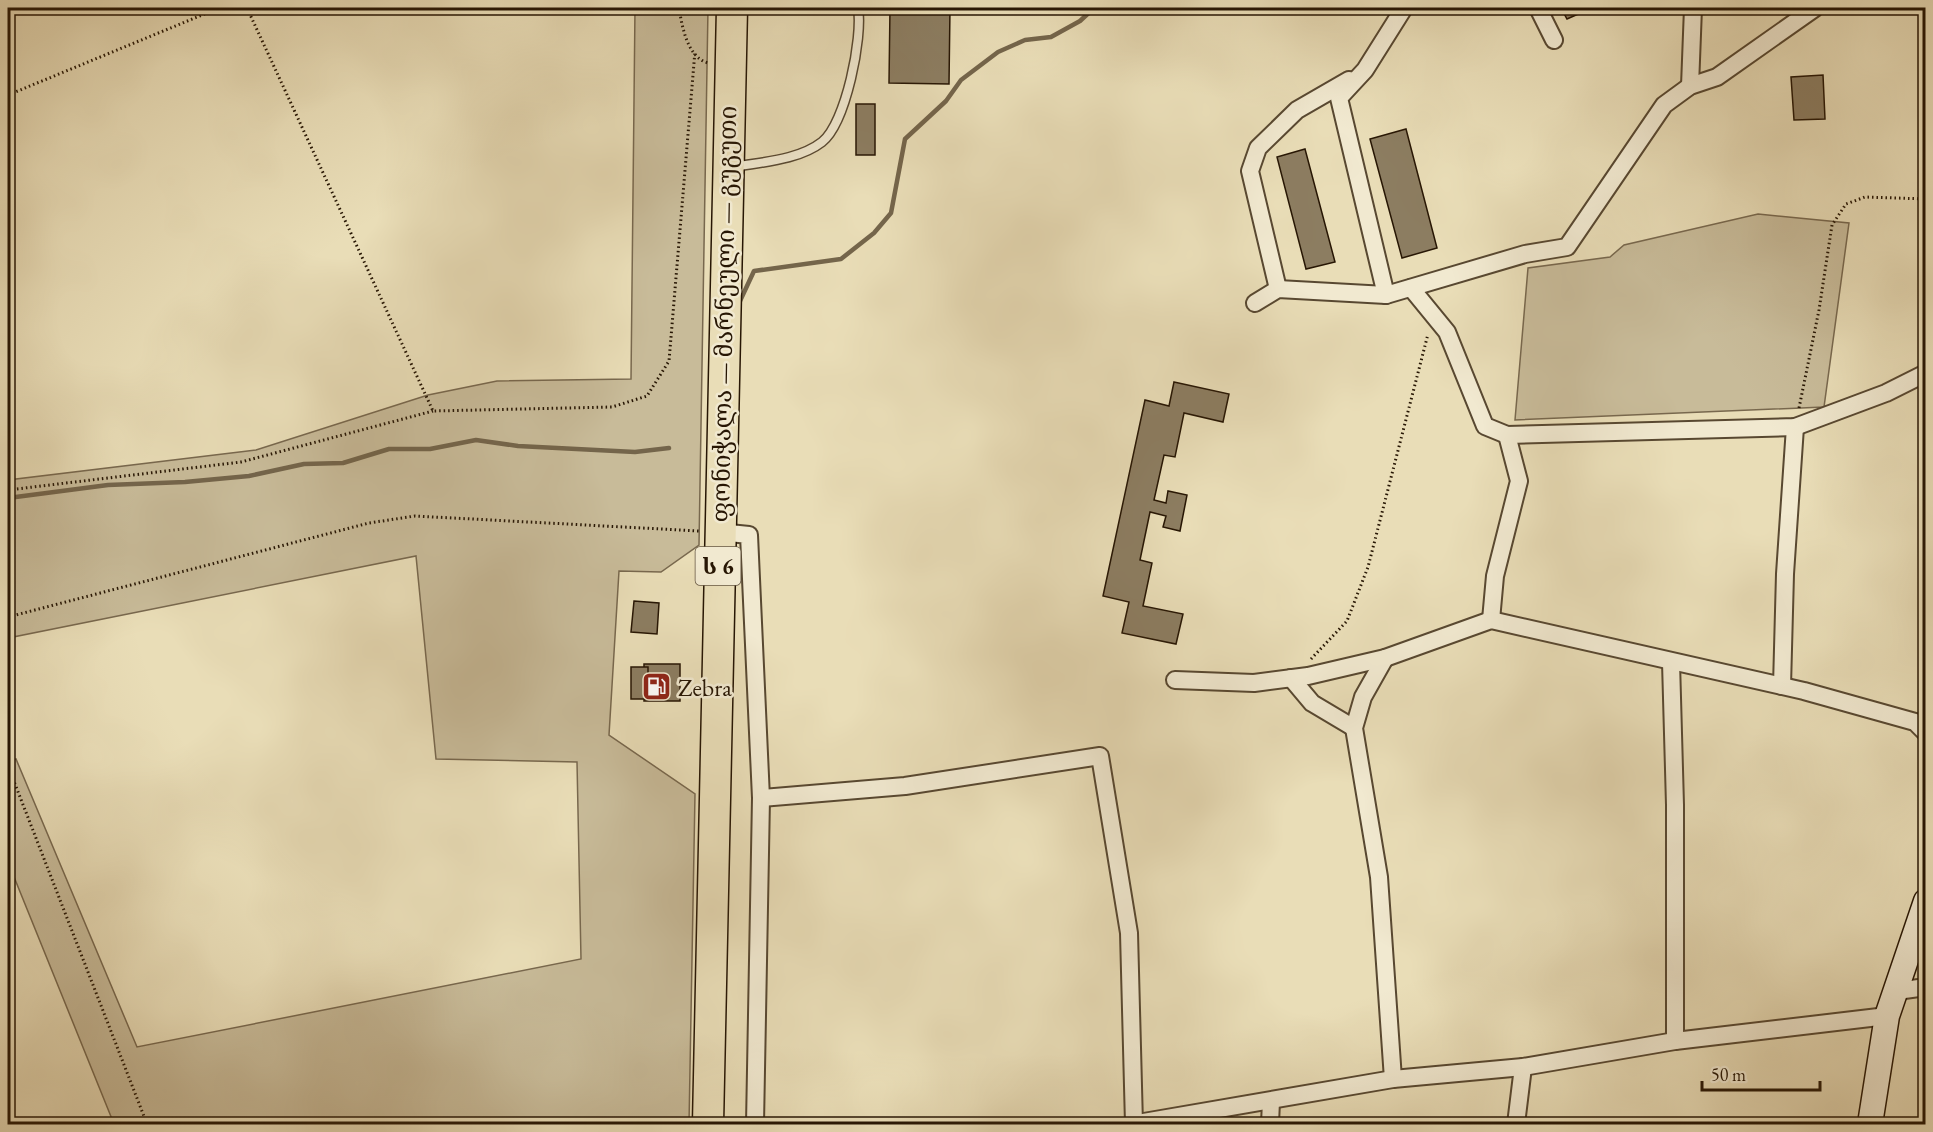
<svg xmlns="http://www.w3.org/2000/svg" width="1933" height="1132" font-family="'EB Garamond','Noto Serif Georgian',serif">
	<rect width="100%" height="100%" fill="#e9ddb7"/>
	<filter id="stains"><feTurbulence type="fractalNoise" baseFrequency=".00333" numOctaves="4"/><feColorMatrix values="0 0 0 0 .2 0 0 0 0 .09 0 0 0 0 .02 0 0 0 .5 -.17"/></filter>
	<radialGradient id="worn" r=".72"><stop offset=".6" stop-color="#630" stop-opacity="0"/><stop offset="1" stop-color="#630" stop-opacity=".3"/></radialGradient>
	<g fill="#c8bb99" stroke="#78684e" stroke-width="1.5">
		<polygon points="635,8 708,8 699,545 661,572 619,571 609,735 695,794 689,1124 114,1124 8,862 8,761 16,759 137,1047 581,959 577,762 436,759 416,556 8,638 8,480 256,450 428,395 497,381 631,379"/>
		<polygon points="1758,214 1849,223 1824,407 1515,420 1528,268 1610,257 1624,245"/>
	</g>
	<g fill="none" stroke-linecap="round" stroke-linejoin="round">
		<g stroke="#74654b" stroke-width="4.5">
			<polyline points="740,301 754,271 841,259 874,233 891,213 905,139 946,101 961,80 998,52 1025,40 1051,37 1080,21 1094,8"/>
			<polyline points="8,498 108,485 185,482 249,476 304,464 343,463 389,449 430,449 476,440 518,446 635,452 669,448"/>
		</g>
	</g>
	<g fill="#8c7d61" stroke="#271604" stroke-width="1.5">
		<polygon points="890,8 950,8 949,84 889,83"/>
		<polygon points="1561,8 1592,8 1567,19"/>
		<polygon points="1823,75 1825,119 1794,120 1791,77"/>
		<rect x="856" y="104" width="19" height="51"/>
		<polygon points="1406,129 1437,248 1402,258 1370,139"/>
		<polygon points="1305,149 1335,262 1306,269 1277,157"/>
		<polygon points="1174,382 1229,394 1223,422 1184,413 1175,457 1164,455 1154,500 1166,503 1168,491 1187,495 1180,531 1163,527 1166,516 1150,512 1140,560 1152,563 1143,606 1183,614 1176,644 1122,633 1129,602 1103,596 1145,400 1169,406"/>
		<polygon points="634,601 659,603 657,634 631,632"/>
		<rect x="644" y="664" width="36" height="37"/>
		<rect x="631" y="667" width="17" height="32"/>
	</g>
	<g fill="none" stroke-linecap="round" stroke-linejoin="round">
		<defs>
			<path id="lane" d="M734,167C762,162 799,160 822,142C846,123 863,37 858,8"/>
			<g id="street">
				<polyline points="1538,8 1554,40"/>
				<polyline points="1690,86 1693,8"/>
				<polyline points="1411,288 1447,332 1485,426 1507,435 1795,427 1886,393 1926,373"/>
				<polyline points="1278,289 1250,171 1258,148 1297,110 1349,80"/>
				<polyline points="1386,295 1339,98 1365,70 1404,8"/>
				<polyline points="1255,303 1278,289 1386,295 1525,254 1567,247 1664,105 1690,86 1717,77 1815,8"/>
				<polyline points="719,532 749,535 761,798 755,1124"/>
				<polyline points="1491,620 1495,576 1519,481 1507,435"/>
				<polyline points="1385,658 1363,697 1354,728 1379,877 1393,1079"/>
				<polyline points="1671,662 1675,805 1675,1041"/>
				<polyline points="1291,678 1312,703 1354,728"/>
				<polyline points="1175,680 1254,683 1308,676 1385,658 1491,620 1804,691 1915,722 1926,733"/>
				<polyline points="1782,686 1785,574 1795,427"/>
				<polyline points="761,798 905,786 1100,756 1129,933 1134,1124"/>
				<polyline points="1897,991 1926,987"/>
				<polyline points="1132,1124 1393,1079 1523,1067 1675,1041 1887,1016"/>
				<polyline points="1270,1124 1271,1101"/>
				<polyline points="1516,1124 1523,1067"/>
			</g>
			<polyline id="secondary" points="1870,1124 1887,1016 1926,901"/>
			<polyline id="highway" points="708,1124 732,8"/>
		</defs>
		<use href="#lane" stroke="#584831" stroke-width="11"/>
		<use href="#street" stroke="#584831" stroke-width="20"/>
		<use href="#secondary" stroke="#271604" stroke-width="27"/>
		<use href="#highway" stroke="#271604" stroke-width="33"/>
		<g stroke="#271604" stroke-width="3" stroke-dasharray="1.5 3" stroke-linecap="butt">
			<polyline points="247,8 433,411 612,407 647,396 669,361 695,51"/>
			<path d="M679,8C682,26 687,57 708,63"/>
			<polyline points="8,95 219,8"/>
			<polyline points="1799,408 1819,310 1832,225 1846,204 1865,197 1926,199"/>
			<polyline points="8,490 241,462 433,411"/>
			<polyline points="8,617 369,523 415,516 699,531"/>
			<polyline points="1311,659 1347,621 1368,567 1428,334"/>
			<polyline points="8,766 147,1124"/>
		</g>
		<use href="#lane" stroke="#f1e9d0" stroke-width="8"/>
		<use href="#street" stroke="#f1e9d0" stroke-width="16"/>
		<use href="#secondary" stroke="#f1e9d0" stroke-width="24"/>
		<use href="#highway" stroke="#e9ddb7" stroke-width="30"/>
	</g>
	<defs>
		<symbol id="fuel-square" viewBox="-11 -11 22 22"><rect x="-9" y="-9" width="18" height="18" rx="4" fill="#8f2418" stroke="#f1e9d0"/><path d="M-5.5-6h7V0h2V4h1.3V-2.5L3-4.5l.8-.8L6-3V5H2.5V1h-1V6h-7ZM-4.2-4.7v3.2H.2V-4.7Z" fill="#fff"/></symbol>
	</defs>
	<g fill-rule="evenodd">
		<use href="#fuel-square" x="640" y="670" width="33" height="33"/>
	</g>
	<g text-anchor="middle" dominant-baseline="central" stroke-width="5" stroke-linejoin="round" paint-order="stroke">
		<rect fill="#f1e9d0" stroke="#645541" stroke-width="1.5" x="695.5" y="547" width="45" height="38" rx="4.5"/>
		<g font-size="22" font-weight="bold" fill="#271604">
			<text x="718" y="566">ს 6</text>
		</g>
		<g font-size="24" fill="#271604" stroke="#f1e9d0">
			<text transform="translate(724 314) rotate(-89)">ფონიჭალა — მარნეული — გუგუთი</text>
		</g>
		<g font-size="24" fill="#271604" stroke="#f1e9d0" text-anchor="start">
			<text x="678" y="687">Zebra</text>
		</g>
	</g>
	<rect width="1933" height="1132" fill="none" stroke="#e9ddb7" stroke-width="30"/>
	<rect x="9" y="9" width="1915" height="1114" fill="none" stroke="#271604" stroke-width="3"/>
	<rect x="15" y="15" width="1903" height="1102" fill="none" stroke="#271604" stroke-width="1.5"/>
	<path d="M1702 1081v9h118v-9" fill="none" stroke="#271604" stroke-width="3"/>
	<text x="1711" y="1081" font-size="18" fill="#271604" stroke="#f1e9d0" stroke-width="4.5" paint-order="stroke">50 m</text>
	<rect width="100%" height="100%" filter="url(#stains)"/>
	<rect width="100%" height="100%" fill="url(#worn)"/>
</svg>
